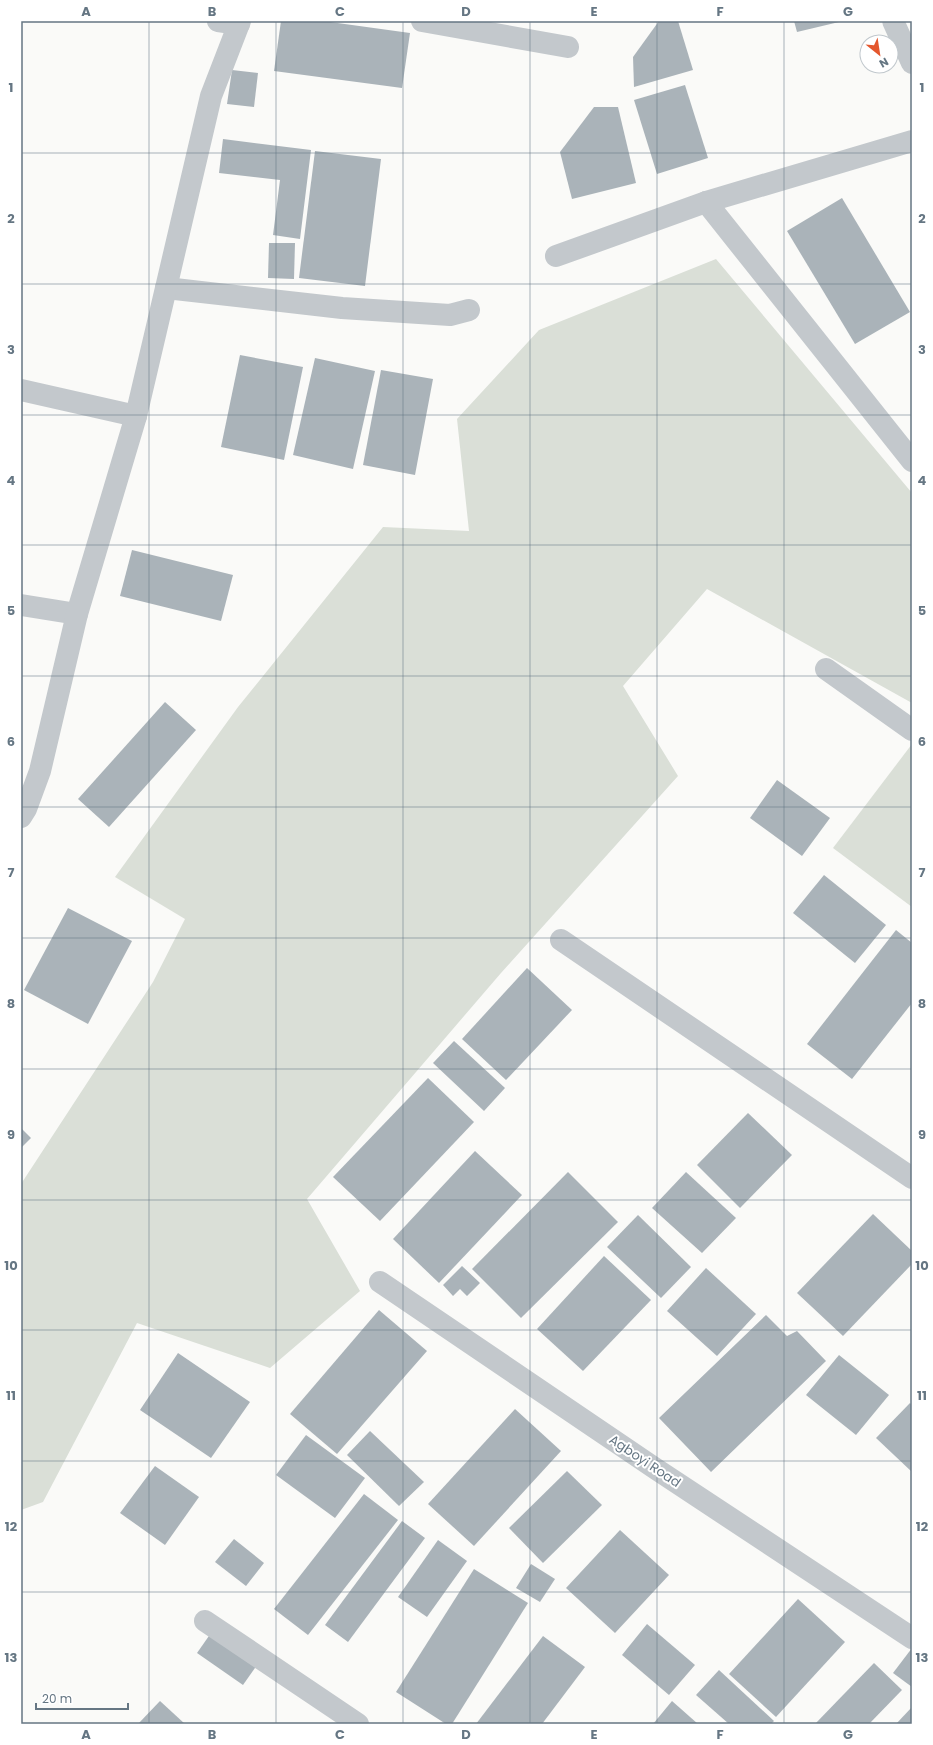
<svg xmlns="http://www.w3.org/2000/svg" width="933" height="1745" font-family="Poppins,sans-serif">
	<rect width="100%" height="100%" fill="#fafaf8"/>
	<g fill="#dadfd7">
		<polygon points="716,259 912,493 912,703 707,589 623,686 678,776 501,973 307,1199 360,1291 270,1368 137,1323 43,1502 21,1510 21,1184 153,982 185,919 115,877 238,707 383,527 469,531 457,419 539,330"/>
		<polygon points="912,744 912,907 833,848"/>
	</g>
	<g fill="#aab3b9">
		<polygon points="281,21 323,21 410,33 402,88 274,71"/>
		<polygon points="659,21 678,21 693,70 634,87 633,57"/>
		<polygon points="794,21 839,21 839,22 797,32"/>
		<polygon points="232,70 258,73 254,107 227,104"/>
		<polygon points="685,85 708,158 657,174 634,100"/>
		<polygon points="594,107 618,107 636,183 572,199 560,152"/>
		<polygon points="223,139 311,150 300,239 273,235 280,180 219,173"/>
		<polygon points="315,151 381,159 365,286 299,278"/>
		<polygon points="842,198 910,312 855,344 787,231"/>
		<polygon points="269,243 295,243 294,279 268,278"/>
		<polygon points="240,355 303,367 284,460 221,447"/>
		<polygon points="315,358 375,371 353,469 293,455"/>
		<polygon points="381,370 433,379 415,475 363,465"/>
		<polygon points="132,550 233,575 221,621 120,596"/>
		<polygon points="165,702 196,730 109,827 78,799"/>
		<polygon points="777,780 830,818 802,856 750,818"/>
		<polygon points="824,875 886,925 855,963 793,913"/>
		<polygon points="68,908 132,941 88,1024 24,990"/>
		<polygon points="896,930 912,943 912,1003 852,1079 807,1044"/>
		<polygon points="527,968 572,1010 506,1080 462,1039"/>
		<polygon points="454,1041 505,1088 484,1111 433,1063"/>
		<polygon points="428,1078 474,1122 380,1221 333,1177"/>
		<polygon points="748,1113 792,1155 740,1208 697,1165"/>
		<polygon points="21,1128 31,1138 21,1148"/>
		<polygon points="475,1151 522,1195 439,1283 393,1239"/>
		<polygon points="568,1172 618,1222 521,1318 472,1269"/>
		<polygon points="686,1172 736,1218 702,1253 652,1208"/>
		<polygon points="873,1214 912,1251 912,1264 843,1336 797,1293"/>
		<polygon points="638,1215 691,1267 661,1298 607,1247"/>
		<polygon points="604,1256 651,1300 583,1371 537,1329"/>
		<polygon points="462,1266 480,1283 467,1296 460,1289 453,1296 443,1285"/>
		<polygon points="706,1268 756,1314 717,1356 667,1311"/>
		<polygon points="379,1310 427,1351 337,1454 290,1414"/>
		<polygon points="766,1315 787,1336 797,1331 826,1361 711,1472 659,1418"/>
		<polygon points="178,1353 250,1402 211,1458 140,1410"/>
		<polygon points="839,1355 889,1395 856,1435 806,1395"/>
		<polygon points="910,1403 912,1405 912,1472 876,1438"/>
		<polygon points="515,1409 561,1451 474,1546 428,1504"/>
		<polygon points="370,1431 424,1482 399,1506 347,1455"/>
		<polygon points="306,1435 365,1478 335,1518 276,1475"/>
		<polygon points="155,1466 199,1497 165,1545 120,1513"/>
		<polygon points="567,1471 602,1505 543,1563 509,1528"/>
		<polygon points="364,1494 398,1520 308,1635 274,1609"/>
		<polygon points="402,1521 425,1538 348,1642 325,1625"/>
		<polygon points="620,1530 669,1575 615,1633 566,1588"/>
		<polygon points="234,1539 264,1563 246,1586 215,1562"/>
		<polygon points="438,1540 467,1561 427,1617 398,1597"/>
		<polygon points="531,1564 555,1579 540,1602 516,1588"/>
		<polygon points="474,1569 528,1603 452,1724 446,1724 396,1692"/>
		<polygon points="798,1599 845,1642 776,1717 729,1674"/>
		<polygon points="647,1624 695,1665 669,1695 622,1655"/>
		<polygon points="211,1633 257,1665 243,1685 197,1653"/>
		<polygon points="543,1636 585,1667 542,1724 476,1724"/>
		<polygon points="912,1648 912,1687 893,1673"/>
		<polygon points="874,1663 902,1690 869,1724 815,1724"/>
		<polygon points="719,1670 774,1721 771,1724 729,1724 696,1695"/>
		<polygon points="160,1701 185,1724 138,1724"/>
		<polygon points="672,1701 698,1724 653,1724"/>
		<polygon points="912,1707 912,1724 896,1724"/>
	</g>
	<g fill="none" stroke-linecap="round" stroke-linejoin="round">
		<g stroke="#c3c8cc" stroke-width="22">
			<polyline points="218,21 239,24"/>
			<polyline points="422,21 568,47"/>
			<polyline points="893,21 912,63"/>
			<polyline points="706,202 912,461"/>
			<polyline points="556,256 706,202 912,141"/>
			<polyline points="166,288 342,308 450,315 469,310"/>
			<polyline points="21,390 136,416"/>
			<polyline points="21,605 77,614"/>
			<polyline points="826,669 912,730"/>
			<polyline points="21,817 26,809 40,771 77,614 136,416 211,96 240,21"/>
			<polyline points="561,940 912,1178"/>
			<polyline points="380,1282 656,1469 912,1638"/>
			<polyline points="205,1621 358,1724"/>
		</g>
	</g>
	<path fill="none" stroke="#657683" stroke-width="1" stroke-opacity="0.55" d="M149,21V1724M276,21V1724M403,21V1724M530,21V1724M657,21V1724M784,21V1724M21,153H912M21,284H912M21,415H912M21,545H912M21,676H912M21,807H912M21,938H912M21,1069H912M21,1200H912M21,1330H912M21,1461H912M21,1592H912"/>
	<g text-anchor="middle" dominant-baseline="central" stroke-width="4" stroke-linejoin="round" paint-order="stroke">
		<g font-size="13" fill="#657683" stroke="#fff">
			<text transform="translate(645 1461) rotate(34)">Agboyi Road</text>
		</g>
	</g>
	<rect width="933" height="1745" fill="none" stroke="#ffffff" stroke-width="44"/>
	<g transform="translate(879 54) rotate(150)"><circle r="19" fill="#ffffff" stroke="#c1c8cd"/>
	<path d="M0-3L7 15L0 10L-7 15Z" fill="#e4572e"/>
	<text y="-6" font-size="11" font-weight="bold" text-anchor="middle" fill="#657683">N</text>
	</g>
	<path d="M36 1703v6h92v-6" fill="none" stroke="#657683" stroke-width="2"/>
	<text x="42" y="1703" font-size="12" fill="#657683" stroke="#ffffff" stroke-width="3" paint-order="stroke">20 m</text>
	<rect x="22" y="22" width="889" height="1701" fill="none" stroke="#657683" stroke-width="1.5"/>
	<g font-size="13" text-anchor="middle" font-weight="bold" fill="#657683">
		<text x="86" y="16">A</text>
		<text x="212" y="16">B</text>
		<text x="340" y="16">C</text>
		<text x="466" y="16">D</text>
		<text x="594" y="16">E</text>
		<text x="720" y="16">F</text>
		<text x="848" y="16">G</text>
		<text x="11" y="92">1</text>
		<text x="922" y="92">1</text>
		<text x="11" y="223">2</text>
		<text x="922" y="223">2</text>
		<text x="11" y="354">3</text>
		<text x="922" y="354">3</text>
		<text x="11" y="485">4</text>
		<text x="922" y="485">4</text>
		<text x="11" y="615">5</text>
		<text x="922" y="615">5</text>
		<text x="11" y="746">6</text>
		<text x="922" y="746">6</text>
		<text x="11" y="877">7</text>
		<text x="922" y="877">7</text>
		<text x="11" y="1008">8</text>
		<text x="922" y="1008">8</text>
		<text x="11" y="1139">9</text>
		<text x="922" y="1139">9</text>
		<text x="11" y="1270">10</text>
		<text x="922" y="1270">10</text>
		<text x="11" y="1400">11</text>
		<text x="922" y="1400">11</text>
		<text x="11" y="1531">12</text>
		<text x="922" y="1531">12</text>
		<text x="11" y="1662">13</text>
		<text x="922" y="1662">13</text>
		<text x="86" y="1739">A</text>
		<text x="212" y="1739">B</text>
		<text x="340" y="1739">C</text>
		<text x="466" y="1739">D</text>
		<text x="594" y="1739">E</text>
		<text x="720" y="1739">F</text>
		<text x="848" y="1739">G</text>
	</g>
</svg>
